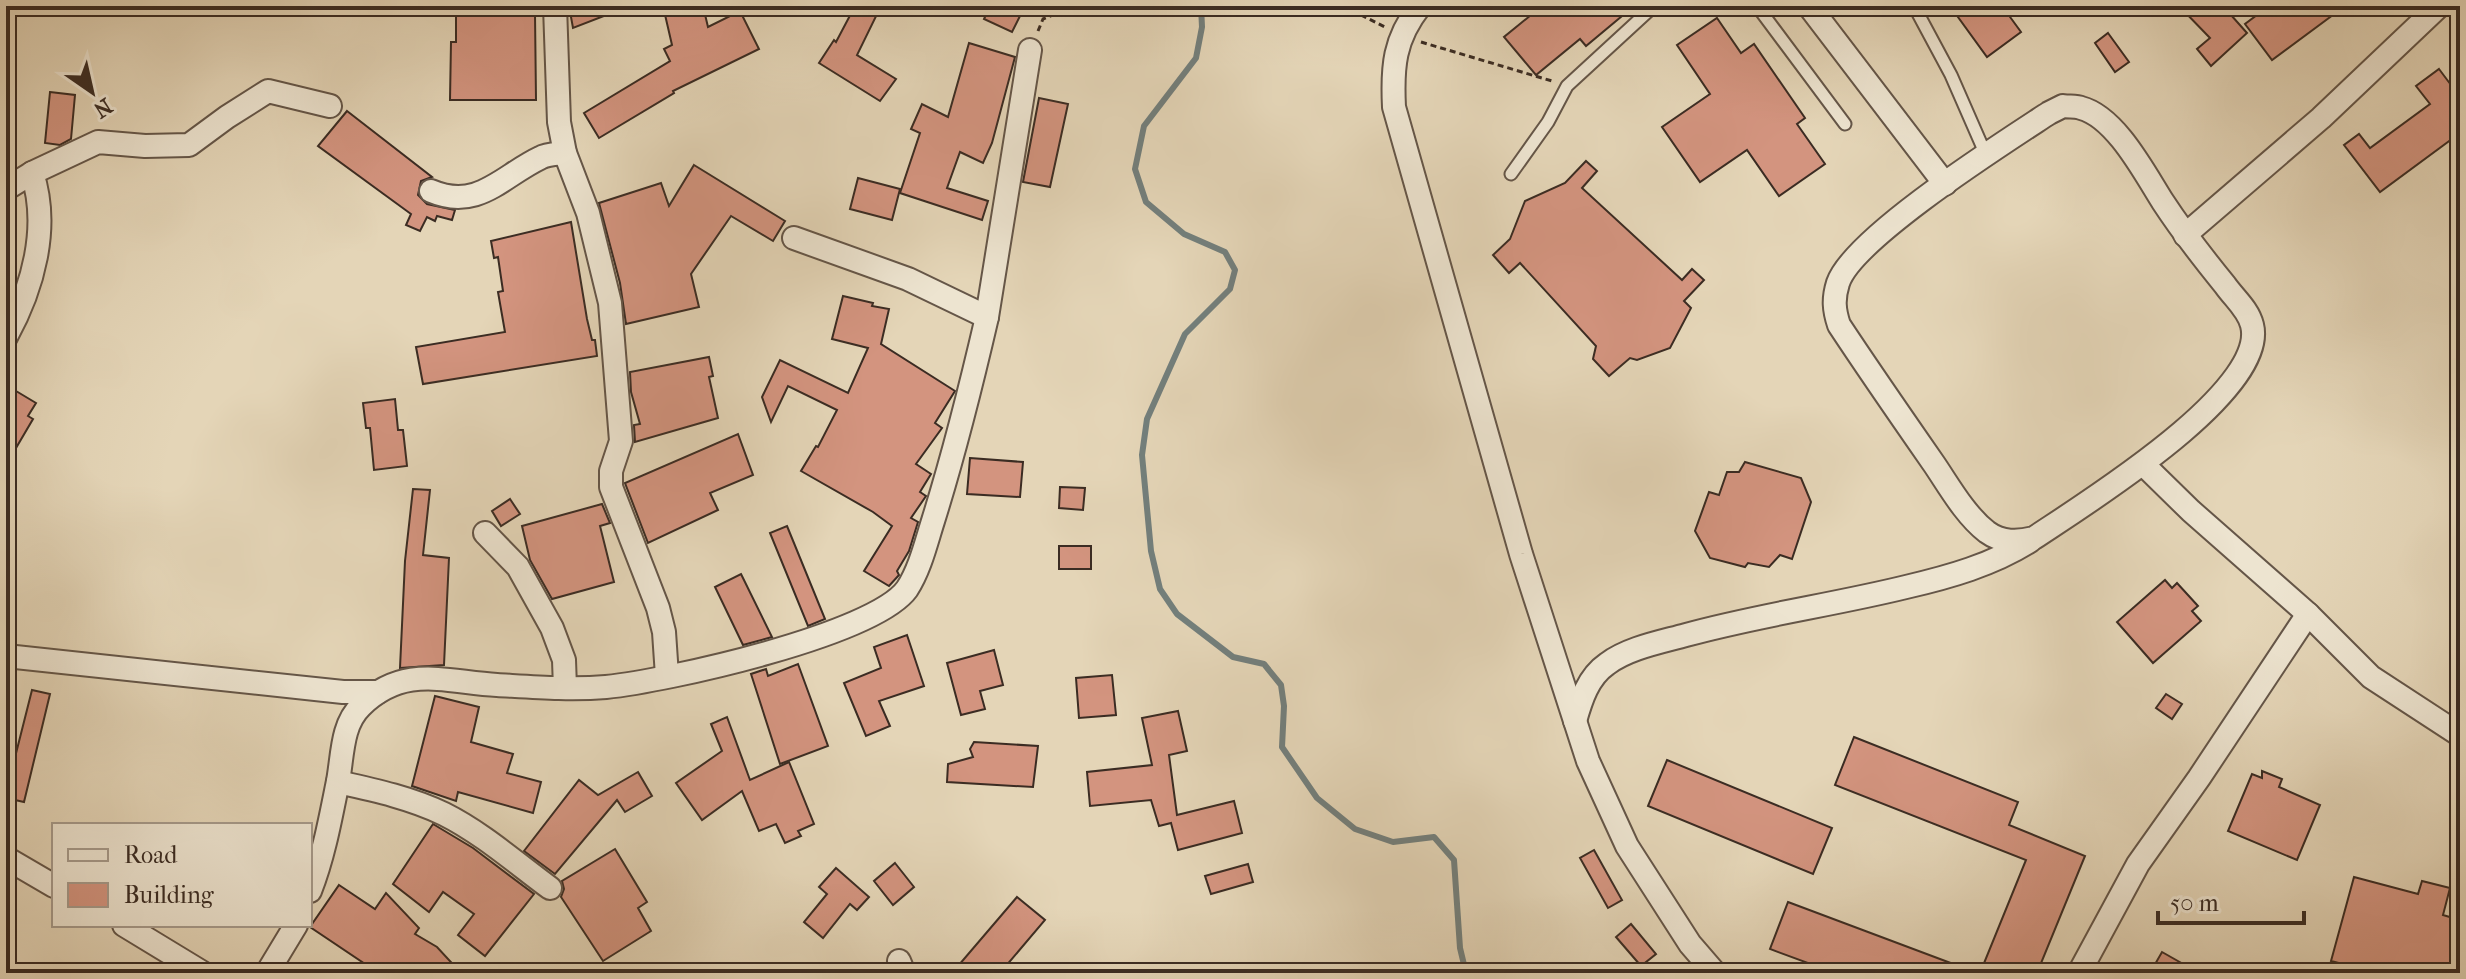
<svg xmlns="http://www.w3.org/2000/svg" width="2466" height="979" font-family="'IM FELL French Canon',serif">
	<rect width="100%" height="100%" fill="#e4d5b7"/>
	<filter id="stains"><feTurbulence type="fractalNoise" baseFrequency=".0025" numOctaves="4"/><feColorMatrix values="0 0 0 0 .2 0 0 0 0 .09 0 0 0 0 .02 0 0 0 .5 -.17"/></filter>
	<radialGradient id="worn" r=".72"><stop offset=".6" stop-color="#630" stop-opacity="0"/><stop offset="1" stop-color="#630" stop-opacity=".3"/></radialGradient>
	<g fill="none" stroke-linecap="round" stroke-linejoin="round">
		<polyline stroke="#737f7c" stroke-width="6" points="1201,6 1202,27 1196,58 1144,126 1135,169 1146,202 1184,234 1225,252 1235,270 1230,289 1185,334 1147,419 1142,455 1151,551 1160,589 1177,614 1233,657 1264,664 1281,685 1284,706 1282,747 1317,798 1355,829 1393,842 1434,837 1454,860 1460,948 1466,973"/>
	</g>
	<g fill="#d3947f" stroke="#3b2c23" stroke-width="2">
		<polygon points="569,6 626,6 627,7 573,28"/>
		<polygon points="663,6 703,6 708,27 740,11 759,49 673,91 674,93 599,138 584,113 670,61 664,49 672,45"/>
		<polygon points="855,6 881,6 857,55 896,79 880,101 819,63 834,40 836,42"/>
		<polygon points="990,6 1025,6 1012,32 984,19"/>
		<polygon points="1542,6 1634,6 1586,46 1580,39 1536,75 1504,37"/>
		<polygon points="1950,6 2002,6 2021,32 1987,57"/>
		<polygon points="2179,6 2223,6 2247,33 2211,66 2197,49 2210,38"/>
		<polygon points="2269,6 2345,6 2272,60 2245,24"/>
		<polygon points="535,14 536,100 450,100 451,42 456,42 456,16"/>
		<polygon points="1717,18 1741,53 1754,44 1805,118 1797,124 1825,164 1779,196 1747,150 1700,182 1662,127 1710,94 1677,45"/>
		<polygon points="2108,33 2129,62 2115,72 2095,43"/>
		<polygon points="969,43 1015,57 992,143 983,163 960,152 947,188 988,201 982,220 900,193 920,133 911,129 922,104 948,117"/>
		<polygon points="2439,69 2460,97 2460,133 2380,192 2344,145 2359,134 2370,148 2430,104 2416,86"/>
		<polygon points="50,92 75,95 71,139 60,145 45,143"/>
		<polygon points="1039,98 1068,104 1050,187 1023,182"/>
		<polygon points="347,111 432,177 421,181 418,195 427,204 455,210 452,220 437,216 435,221 427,217 420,231 406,225 411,214 318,146"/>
		<polygon points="1586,161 1597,171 1582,188 1682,280 1692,269 1704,280 1684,301 1691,308 1670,348 1637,360 1630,358 1609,376 1593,359 1596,346 1520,263 1509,273 1493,255 1510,239 1525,201 1565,183"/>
		<polygon points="694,165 785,221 773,241 731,216 691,274 699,307 626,324 620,283 599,203 661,183 669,206"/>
		<polygon points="858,178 900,189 892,220 850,209"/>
		<polygon points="571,222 587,319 592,340 595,340 597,356 423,384 416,347 505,332 498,292 503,291 498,257 494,258 491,241"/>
		<polygon points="843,296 873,303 872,306 889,309 881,344 955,391 935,423 942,428 916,464 931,474 920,492 926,496 911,518 918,522 909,551 897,571 899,575 889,586 864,571 892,526 873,512 801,471 816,446 818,447 837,410 788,386 771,422 762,397 780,360 848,393 868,348 832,339"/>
		<polygon points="709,357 713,376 709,377 718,418 635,442 634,425 640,424 631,392 630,372"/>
		<polygon points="6,385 36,403 28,416 33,419 6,465"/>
		<polygon points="395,399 398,430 403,430 407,466 374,470 370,428 366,428 363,403"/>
		<polygon points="738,434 753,475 710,493 718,510 648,543 625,483"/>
		<polygon points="970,458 1023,462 1020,497 967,494"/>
		<polygon points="1745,462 1801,478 1811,502 1792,559 1780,555 1769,567 1748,563 1745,567 1710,558 1695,531 1709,492 1719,495 1727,472 1739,472"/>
		<polygon points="1060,487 1085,488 1083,510 1059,508"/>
		<polygon points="413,489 430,490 423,555 449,558 444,665 400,668 405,561"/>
		<polygon points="510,499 520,514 501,526 492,511"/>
		<polygon points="602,504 610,523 600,526 614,582 552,599 530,560 522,526"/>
		<polygon points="787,526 825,619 808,626 770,533"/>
		<rect x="1059" y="546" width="32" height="23"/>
		<polygon points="741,574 772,637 743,645 715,587"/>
		<polygon points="2165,580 2172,588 2177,583 2198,606 2192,611 2201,621 2153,663 2117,622"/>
		<polygon points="907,635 924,686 879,701 890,726 866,736 844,683 881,668 874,647"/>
		<polygon points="994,650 1003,685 980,691 985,709 961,715 947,663"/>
		<polygon points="798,664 828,746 780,764 751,674 766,669 768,676"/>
		<polygon points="1112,675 1116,715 1079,718 1076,678"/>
		<polygon points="32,690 50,694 24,802 6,798 6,793"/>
		<polygon points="2166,694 2182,704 2172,719 2156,708"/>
		<polygon points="435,696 479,707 471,742 513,754 507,773 541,782 533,813 458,792 456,801 412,786"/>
		<polygon points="1178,711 1187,751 1169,755 1177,815 1234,801 1242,833 1178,850 1171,823 1159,826 1151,800 1090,806 1087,772 1152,765 1142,718"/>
		<polygon points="727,717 750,780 789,762 814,824 798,831 801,836 785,843 776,824 759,831 742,791 702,820 676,783 722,751 711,724"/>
		<polygon points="1854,737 2018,802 2009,825 2085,856 2037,973 1980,973 2026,860 1835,785"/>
		<polygon points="974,742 1038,746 1033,787 947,782 948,764 973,757 970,749"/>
		<polygon points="1667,760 1832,828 1813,874 1648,806"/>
		<polygon points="2262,771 2282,779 2279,787 2320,805 2297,860 2228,831 2252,774 2262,778"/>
		<polygon points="638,772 652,796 625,812 617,800 555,874 524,851 579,780 598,795"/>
		<polygon points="433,824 473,848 534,894 485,956 458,935 474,914 443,892 429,912 393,884"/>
		<polygon points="615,849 647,902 638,908 651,931 603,961 561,897 564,889 562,881"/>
		<polygon points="1594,850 1622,900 1608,908 1580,858"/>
		<polygon points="895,863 914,887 893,905 874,881"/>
		<polygon points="1248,864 1253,882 1211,894 1205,876"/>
		<polygon points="836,868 869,897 857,910 850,904 823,938 804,922 827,894 819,887"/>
		<polygon points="2354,877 2418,894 2422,881 2450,888 2443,915 2460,920 2460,973 2377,973 2331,961"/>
		<polygon points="339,885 375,909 386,893 419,928 415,934 437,947 461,973 362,973 368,966 310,927"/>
		<polygon points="1017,897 1045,920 1000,973 952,973"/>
		<polygon points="1788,902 1972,971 1972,973 1835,973 1770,949"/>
		<polygon points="1631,924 1656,954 1641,966 1616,937"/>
		<polygon points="2162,952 2199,973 2150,973"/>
	</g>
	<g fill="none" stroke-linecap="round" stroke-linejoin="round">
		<defs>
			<g id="service">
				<polyline points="1757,6 1845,124"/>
				<polyline points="1914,6 1951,75 1986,155"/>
				<polyline points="1511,174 1548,122 1567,86 1654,6"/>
			</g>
			<g id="minor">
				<polyline points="555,6 559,122 565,153 588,213 610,303 621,441 611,471 611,487 658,608 664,632 667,676"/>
				<path d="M1420,6C1394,39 1392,67 1394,107L1521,554L1588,761L1627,846L1690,944L1715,973"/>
				<polyline points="1809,6 1945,184"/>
				<path d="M2063,106C2069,107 2076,106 2081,108C2116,117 2145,174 2163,202C2182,231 2203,258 2225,285C2234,298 2248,309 2252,325C2269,391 2083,505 2034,538C2018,542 2002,543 1987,532C1965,515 1949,486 1934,464C1902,418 1870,372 1839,325C1834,310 1833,299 1838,283C1853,238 2005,142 2049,113Z"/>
				<polyline points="6,189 32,173 98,142 145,146 189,145 227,117 268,91 330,106"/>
				<path d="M431,191C478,211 502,176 540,158C547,154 557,154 565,153"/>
				<polyline points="2185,235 2321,118 2439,6"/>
				<polyline points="794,238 908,279 987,317"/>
				<path d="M6,337C33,288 50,227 32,173"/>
				<polyline points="2144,465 2191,511 2308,614 2371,677 2460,735"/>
				<polyline points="485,533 518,567 552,628 564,660 565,688"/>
				<polyline points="6,656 343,692 378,692"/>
				<path d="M1575,721C1581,700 1588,677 1607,664C1628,648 1661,642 1686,635C1758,615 1833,605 1906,587C1949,577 1992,565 2030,541"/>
				<path d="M338,782C374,790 411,798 444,814C482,833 516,863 550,888"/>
				<polyline points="6,858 54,886"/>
				<path d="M310,891C323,858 330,821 337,786C343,760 340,726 361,706C404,664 445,682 497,685C533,687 570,690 606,687C666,681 874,635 907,589C920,569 926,543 933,521C954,454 971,386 987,317L1030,50"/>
				<polyline points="124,925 203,973"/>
				<polyline points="899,961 904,973"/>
				<polyline points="267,973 296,925"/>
				<polyline points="2079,973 2138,864 2199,778 2308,614"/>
			</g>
		</defs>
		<use href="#service" stroke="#655648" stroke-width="15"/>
		<use href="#minor" stroke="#655648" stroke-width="26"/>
		<g stroke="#3b2c23" stroke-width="3" stroke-dasharray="6 4" stroke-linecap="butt">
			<polyline points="1343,6 1385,27"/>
			<polyline points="1038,31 1043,19 1060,12 1112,6"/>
			<polyline points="1421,42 1552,81"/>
		</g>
		<use href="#service" stroke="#ede4d0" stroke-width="11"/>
		<use href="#minor" stroke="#ede4d0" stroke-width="22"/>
	</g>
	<rect width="2466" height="979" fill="none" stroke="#e4d5b7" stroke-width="32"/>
	<rect x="8" y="8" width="2450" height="963" fill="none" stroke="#3b2c23" stroke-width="4"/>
	<rect x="16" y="16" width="2434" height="947" fill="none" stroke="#3b2c23" stroke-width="2"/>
	<rect x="52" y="823" width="260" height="104" fill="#ede4d0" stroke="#a69a8b" stroke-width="2"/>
	<rect x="68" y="849" width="40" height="12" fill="#ede4d0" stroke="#a69a8b" stroke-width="2"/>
	<text x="124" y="863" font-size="24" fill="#3b2c23">Road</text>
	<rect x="68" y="883" width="40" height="24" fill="#d3947f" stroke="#a69a8b" stroke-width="2"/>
	<text x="124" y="903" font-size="24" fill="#3b2c23">Building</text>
	<g transform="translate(92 92) rotate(146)" stroke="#ede4d0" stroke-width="6" paint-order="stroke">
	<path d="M0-6L14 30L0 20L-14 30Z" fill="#3b2c23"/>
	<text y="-12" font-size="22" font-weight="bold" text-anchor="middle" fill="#3b2c23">N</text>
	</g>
	<path d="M2158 911v12h146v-12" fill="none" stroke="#3b2c23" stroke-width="4"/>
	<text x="2170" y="911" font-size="24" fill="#3b2c23" stroke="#ede4d0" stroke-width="6" paint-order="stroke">50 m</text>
	<rect width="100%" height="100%" filter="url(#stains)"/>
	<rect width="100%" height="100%" fill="url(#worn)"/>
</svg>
